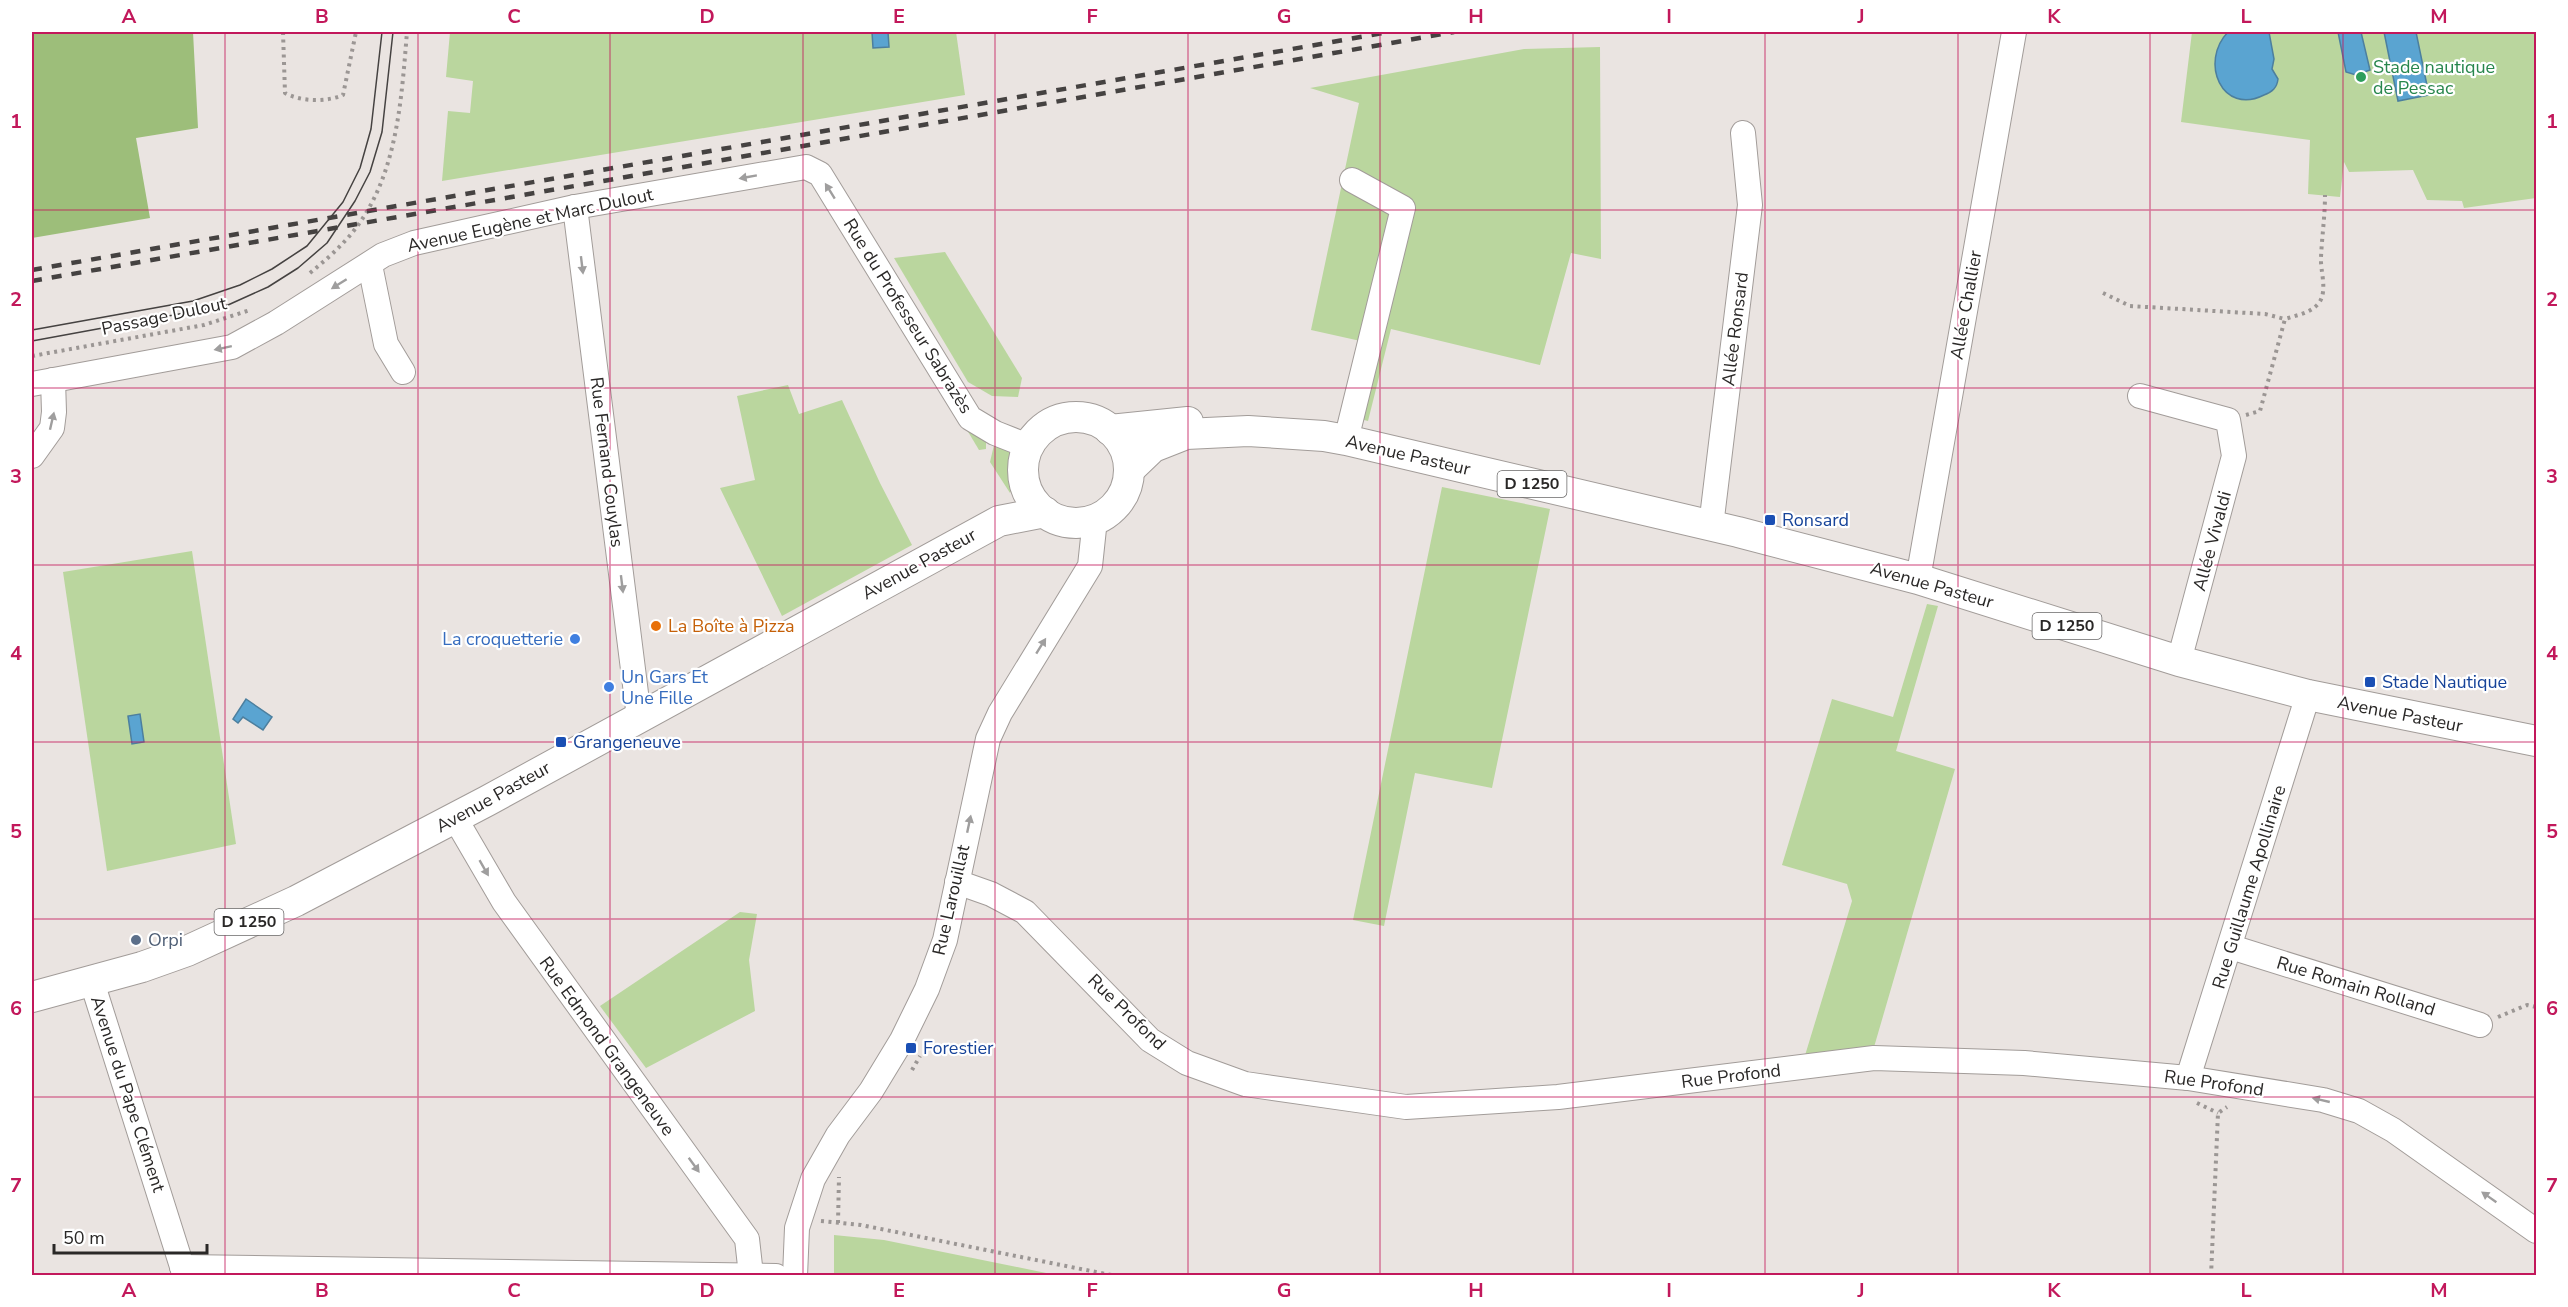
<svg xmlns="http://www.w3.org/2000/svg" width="2568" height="1307" font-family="'Nunito Sans',sans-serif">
	<rect width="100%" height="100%" fill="#eae4e1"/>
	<g fill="#bad69e">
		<polygon points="450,32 956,32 965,95 442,181 448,111 470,113 473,81 446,77"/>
		<polygon points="2192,32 2536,32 2536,198 2464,208 2462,201 2427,200 2413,170 2349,172 2344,162 2340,197 2308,194 2310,140 2181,122"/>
		<polygon points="1600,47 1601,259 1571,253 1540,365 1391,329 1368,421 1348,416 1365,342 1311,330 1359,103 1310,88 1524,49"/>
		<polygon points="945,252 1022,378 1018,397 992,396 968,382 894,258"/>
		<polygon points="788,385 799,414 842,400 880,483 912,545 782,616 720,488 755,480 737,396"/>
		<polygon points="967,424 986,437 986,449 979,450 967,430"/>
		<path d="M994,445C1000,447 1009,448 1013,451C1018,457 1015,487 1010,493L990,462Z"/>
		<polygon points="1442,487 1550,509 1492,788 1415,773 1384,926 1353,920"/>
		<polygon points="192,551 236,844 107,871 63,572"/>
		<polygon points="1927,604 1938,606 1896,751 1955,769 1872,1054 1803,1062 1852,901 1847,884 1782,865 1832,699 1893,717"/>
		<polygon points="740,912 757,914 749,960 755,1011 646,1068 600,1006"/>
		<polygon points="834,1235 884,1240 1056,1275 834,1275"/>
	</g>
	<polygon fill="#9dbe7a" points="32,32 193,32 198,128 136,138 150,218 32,238"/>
	<g fill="#5aa4d1" stroke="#4c7f9e" stroke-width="1.5">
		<polygon points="872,32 888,32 889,47 873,48"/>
		<path d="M2228,32H2269L2274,59L2272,69L2278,79C2277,88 2272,92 2264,95C2222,116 2199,62 2228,32Z"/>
		<polygon points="2338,32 2361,32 2370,70 2356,75 2346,72"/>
		<polygon points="2384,32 2416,32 2429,95 2398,101"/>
		<polygon points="246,699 272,717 263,730 243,717 238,723 233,719"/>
		<polygon points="140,714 144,742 132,744 128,716"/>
	</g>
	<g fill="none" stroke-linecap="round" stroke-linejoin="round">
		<defs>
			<g id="minor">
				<polyline points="575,207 639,717"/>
				<polyline points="370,265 386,344 403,372"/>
				<polyline points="32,384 232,347 276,323 383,255 414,243 575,207 806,167 820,174 970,418 995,433 1028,446"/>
				<polyline points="2140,396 2228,420 2234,456 2179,661"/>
				<polyline points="1346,440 1403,208 1352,180"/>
				<polyline points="32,456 52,428 54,412 53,380"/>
				<polyline points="1711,526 1750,205 1743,133"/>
				<polyline points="1918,579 2014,32"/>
				<polyline points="455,818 504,902 747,1239 751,1275"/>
				<polyline points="957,882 991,894 1025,912 1150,1040 1187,1063 1245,1084 1406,1107 1558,1097 1874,1058 2024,1063 2188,1078 2323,1100 2359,1111 2393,1130 2536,1231"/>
				<polyline points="2231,947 2480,1025"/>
				<polyline points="92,982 185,1276"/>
				<polyline points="2188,1078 2308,695"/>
				<polyline points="182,1267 776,1276"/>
				<polyline points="795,1276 797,1228 813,1179 838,1135 871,1091 902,1040 927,989 945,940 988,739 1000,713 1090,566 1095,519"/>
			</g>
			<g id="major">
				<circle cx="1076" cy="470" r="53"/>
				<polyline points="1110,430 1188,422"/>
				<polyline points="1129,470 1153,447 1186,434 1248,431 1324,436 1346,440 1738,532 1918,579 2179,661 2308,695 2536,741"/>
				<polyline points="32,997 142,967 187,951 296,901 487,801 999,521 1045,512"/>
			</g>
		</defs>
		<use href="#minor" stroke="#a29c99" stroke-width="26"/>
		<use href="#major" stroke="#a29c99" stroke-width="32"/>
		<g stroke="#9b9694" stroke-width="4" stroke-dasharray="3 4.5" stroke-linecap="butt">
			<path d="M283,32L285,93C301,102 327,102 343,95L356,32"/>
			<path d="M310,273C322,263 334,253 344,242C397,186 401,104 407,32"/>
			<polyline points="2103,293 2130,306 2265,314 2285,319"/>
			<polyline points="32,356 204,325 250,310"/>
			<path d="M2246,415L2260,411L2285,319C2297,315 2311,313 2319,303C2328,290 2320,271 2321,257C2322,236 2325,216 2325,195"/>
			<polyline points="2498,1017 2527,1005 2536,1007"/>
			<polyline points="912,1070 920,1056"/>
			<polyline points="2197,1103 2218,1113"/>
			<polyline points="821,1221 861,1225 1116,1276"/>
			<polyline points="838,1223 839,1177"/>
			<polyline points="2211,1276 2218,1113 2227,1107"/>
		</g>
		<use href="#minor" stroke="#fff" stroke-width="24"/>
		<use href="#major" stroke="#fff" stroke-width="30"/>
		<g stroke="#454241" stroke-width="1.5">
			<polyline points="32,330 193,301 240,285 272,269 307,246 343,202 360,168 371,129 382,32"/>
			<polyline points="32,341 228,305 268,287 298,268 327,243 355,201 370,172 382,132 393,32"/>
		</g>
		<g stroke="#454241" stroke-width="4.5" stroke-dasharray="10 10" stroke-linecap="butt">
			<polyline points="32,270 1389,32"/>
			<polyline points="32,281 1454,32"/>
		</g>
	</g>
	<defs><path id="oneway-solid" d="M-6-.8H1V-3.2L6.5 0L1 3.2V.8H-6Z" transform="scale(1.5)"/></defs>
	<g fill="#9f9e9e">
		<use href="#oneway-solid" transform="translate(748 177) rotate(170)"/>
		<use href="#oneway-solid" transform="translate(830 191) rotate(-122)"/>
		<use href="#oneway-solid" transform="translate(582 265) rotate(83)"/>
		<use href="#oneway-solid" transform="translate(339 284) rotate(148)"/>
		<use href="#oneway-solid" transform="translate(223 348) rotate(168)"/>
		<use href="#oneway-solid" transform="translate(52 421) rotate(-77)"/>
		<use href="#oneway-solid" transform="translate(622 584) rotate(83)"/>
		<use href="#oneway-solid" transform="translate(1041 646) rotate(-58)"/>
		<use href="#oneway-solid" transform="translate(969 824) rotate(-78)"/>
		<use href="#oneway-solid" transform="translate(484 868) rotate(60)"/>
		<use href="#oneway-solid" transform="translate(2321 1100) rotate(-167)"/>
		<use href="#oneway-solid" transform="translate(694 1165) rotate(54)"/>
		<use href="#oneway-solid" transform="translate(2489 1197) rotate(-145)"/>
	</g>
	<path fill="none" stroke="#c2185b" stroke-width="1.5" stroke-opacity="0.55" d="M225,32V1276M418,32V1276M610,32V1276M803,32V1276M995,32V1276M1188,32V1276M1380,32V1276M1573,32V1276M1765,32V1276M1958,32V1276M2150,32V1276M2343,32V1276M32,210H2536M32,388H2536M32,565H2536M32,742H2536M32,919H2536M32,1097H2536"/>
	<circle fill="#2e9e5b" stroke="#fff" stroke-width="2" cx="2361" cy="77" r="6"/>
	<g fill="#1a4fb4" stroke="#fff" stroke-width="2">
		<rect x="1764" y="514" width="12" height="12" rx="3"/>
		<rect x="2364" y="676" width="12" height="12" rx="3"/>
		<rect x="555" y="736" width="12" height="12" rx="3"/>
		<rect x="905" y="1042" width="12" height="12" rx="3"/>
	</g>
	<circle fill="#e8710a" stroke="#fff" stroke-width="2" cx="656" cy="626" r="6"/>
	<g fill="#3f7fe0" stroke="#fff" stroke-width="2">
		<circle cx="575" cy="639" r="6"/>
		<circle cx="609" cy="687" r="6"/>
	</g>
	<circle fill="#5c6f8a" stroke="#fff" stroke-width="2" cx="136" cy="940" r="6"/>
	<g text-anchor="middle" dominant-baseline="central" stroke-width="4.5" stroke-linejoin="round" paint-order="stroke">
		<g fill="#fff" stroke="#6a6868" stroke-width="1.5">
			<rect x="1497.5" y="471" width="69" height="26" rx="4.5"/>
			<rect x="2032.5" y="613" width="69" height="26" rx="4.5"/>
			<rect x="214.5" y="909" width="69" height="26" rx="4.5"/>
		</g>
		<g font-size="16" font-weight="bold" fill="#2a2827">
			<text x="1532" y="484">D 1250</text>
			<text x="2067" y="626">D 1250</text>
			<text x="249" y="922">D 1250</text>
		</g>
		<g font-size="18" fill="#27864d" stroke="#fff" text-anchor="start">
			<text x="2373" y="67">Stade nautique<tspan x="2373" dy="21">de Pessac</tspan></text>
		</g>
		<g font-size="18" fill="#2a2827" stroke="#fff">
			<text transform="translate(530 220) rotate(-12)">Avenue Eugène et Marc Dulout</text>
			<text transform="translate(1966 305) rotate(-80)">Allée Challier</text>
			<text transform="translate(164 316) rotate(-12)">Passage Dulout</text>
			<text transform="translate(908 316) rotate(58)">Rue du Professeur Sabrazès</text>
			<text transform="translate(1735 329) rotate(-83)">Allée Ronsard</text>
			<text transform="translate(1408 455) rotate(13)">Avenue Pasteur</text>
			<text transform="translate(607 462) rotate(83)">Rue Fernand Couylas</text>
			<text transform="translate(2212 541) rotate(-75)">Allée Vivaldi</text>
			<text transform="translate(919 564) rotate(-29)">Avenue Pasteur</text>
			<text transform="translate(1932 585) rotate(16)">Avenue Pasteur</text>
			<text transform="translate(2400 714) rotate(11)">Avenue Pasteur</text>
			<text transform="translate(493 797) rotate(-29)">Avenue Pasteur</text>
			<text transform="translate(2249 887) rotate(-73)">Rue Guillaume Apollinaire</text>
			<text transform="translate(951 900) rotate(-77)">Rue Larouillat</text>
			<text transform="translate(2356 986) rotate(17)">Rue Romain Rolland</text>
			<text transform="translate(1127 1012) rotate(44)">Rue Profond</text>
			<text transform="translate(607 1046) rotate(54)">Rue Edmond Grangeneuve</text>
			<text transform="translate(1731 1076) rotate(-7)">Rue Profond</text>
			<text transform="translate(2214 1083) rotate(8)">Rue Profond</text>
			<text transform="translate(128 1094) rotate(72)">Avenue du Pape Clément</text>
		</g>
		<g font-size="18" fill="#164399" stroke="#fff" text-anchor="start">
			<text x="1782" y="520">Ronsard</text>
			<text x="2382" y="682">Stade Nautique</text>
			<text x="573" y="742">Grangeneuve</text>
			<text x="923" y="1048">Forestier</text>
		</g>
		<g font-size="18" fill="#c56008" stroke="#fff" text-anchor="start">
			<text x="668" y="626">La Boîte à Pizza</text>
		</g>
		<g font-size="18" fill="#366cbe" stroke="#fff" text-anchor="end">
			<text x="563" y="639">La croquetterie</text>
			<text x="621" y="677" text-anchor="start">Un Gars Et<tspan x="621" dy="21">Une Fille</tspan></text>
		</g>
		<g font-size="18" fill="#4e5e75" stroke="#fff" text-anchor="start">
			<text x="148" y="940">Orpi</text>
		</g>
	</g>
	<rect width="2568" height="1307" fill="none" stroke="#ffffff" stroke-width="66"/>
	<path d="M54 1244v9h153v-9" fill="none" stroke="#2a2827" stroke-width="3"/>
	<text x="63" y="1244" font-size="18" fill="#2a2827" stroke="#ffffff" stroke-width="4.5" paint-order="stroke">50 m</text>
	<rect x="33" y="33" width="2502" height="1241" fill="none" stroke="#c2185b" stroke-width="2"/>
	<g font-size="20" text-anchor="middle" font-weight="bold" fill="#c2185b">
		<text x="129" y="23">A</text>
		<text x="322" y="23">B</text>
		<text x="514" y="23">C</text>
		<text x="707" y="23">D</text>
		<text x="899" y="23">E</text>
		<text x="1092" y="23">F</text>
		<text x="1284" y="23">G</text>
		<text x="1476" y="23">H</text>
		<text x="1669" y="23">I</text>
		<text x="1861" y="23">J</text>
		<text x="2054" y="23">K</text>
		<text x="2246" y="23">L</text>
		<text x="2439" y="23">M</text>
		<text x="16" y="128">1</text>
		<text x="2552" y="128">1</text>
		<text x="16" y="306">2</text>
		<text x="2552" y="306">2</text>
		<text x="16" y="483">3</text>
		<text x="2552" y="483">3</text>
		<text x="16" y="660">4</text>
		<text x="2552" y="660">4</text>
		<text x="16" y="838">5</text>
		<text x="2552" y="838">5</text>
		<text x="16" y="1015">6</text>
		<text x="2552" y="1015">6</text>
		<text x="16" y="1192">7</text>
		<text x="2552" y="1192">7</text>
		<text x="129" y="1297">A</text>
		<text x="322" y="1297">B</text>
		<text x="514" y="1297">C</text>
		<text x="707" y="1297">D</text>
		<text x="899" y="1297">E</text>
		<text x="1092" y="1297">F</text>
		<text x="1284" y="1297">G</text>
		<text x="1476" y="1297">H</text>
		<text x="1669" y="1297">I</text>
		<text x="1861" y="1297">J</text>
		<text x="2054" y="1297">K</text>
		<text x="2246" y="1297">L</text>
		<text x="2439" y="1297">M</text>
	</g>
</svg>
